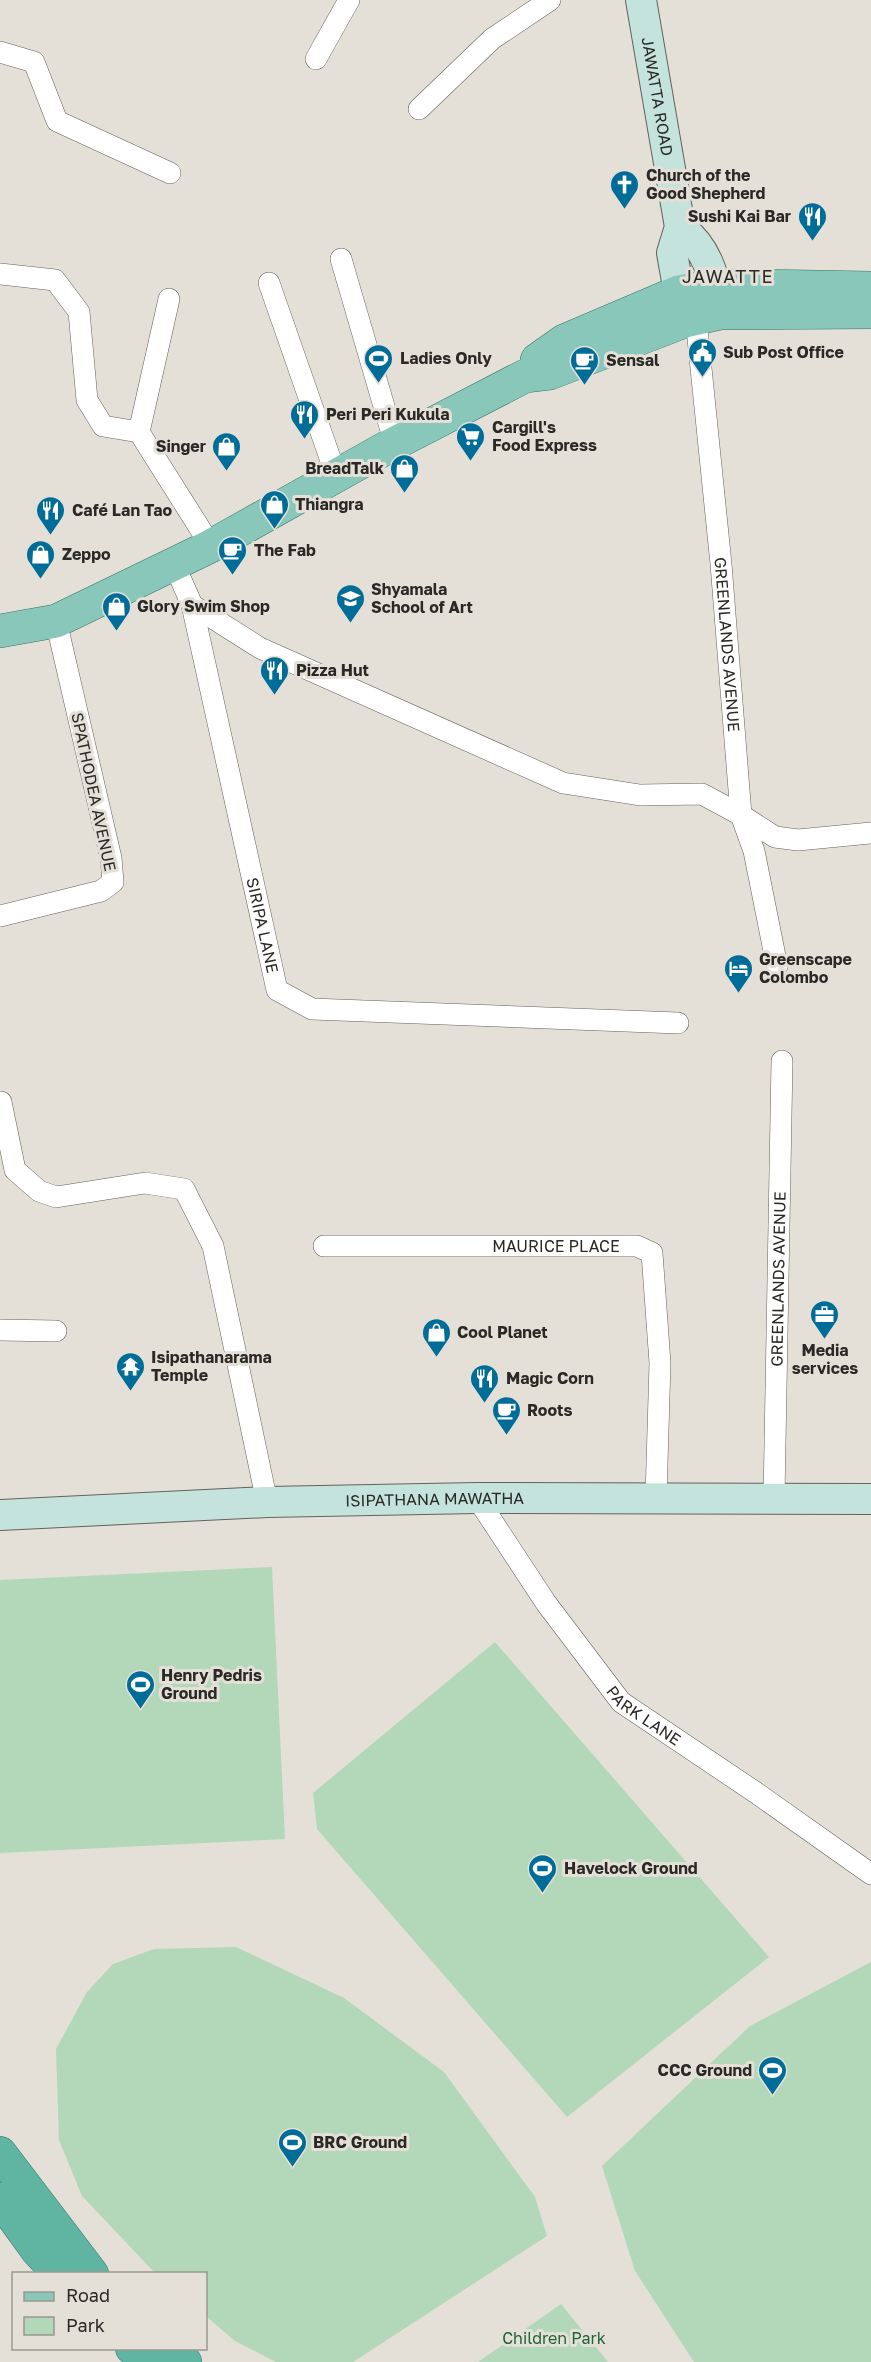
<svg xmlns="http://www.w3.org/2000/svg" width="871" height="2362" font-family="'Golos Text',sans-serif">
	<rect width="100%" height="100%" fill="#e4e0d8"/>
	<g fill="#b2d7b9">
		<polygon points="272,1567 285,1839 0,1853 0,1580"/>
		<polygon points="495,1642 769,1957 567,2117 317,1829 313,1793"/>
		<polygon points="236,1947 344,1998 444,2072 535,2197 547,2236 353,2362 276,2362 235,2341 206,2316 206,2274 155,2273 82,2196 59,2140 56,2049 87,1992 113,1964 154,1949"/>
		<polygon points="871,1962 871,2362 694,2362 635,2271 602,2166 750,2026"/>
		<polygon points="561,2304 608,2362 478,2362"/>
	</g>
	<g fill="none" stroke-linecap="round" stroke-linejoin="round">
		<defs>
			<g id="minor">
				<polyline points="0,52 34,62 57,121 170,173"/>
				<polyline points="316,59 349,0"/>
				<polyline points="419,109 492,39 550,0"/>
				<polyline points="341,259 395,444"/>
				<polyline points="0,274 55,280 79,312 87,400 103,426 139,432 211,546"/>
				<polyline points="269,283 337,478"/>
				<path id="s1" d="M696,319L721,564L741,815L754,851L777,966"/>
				<polyline points="139,432 169,299"/>
				<polyline points="174,564 192,605 260,648 563,783 640,795 702,794 741,815 775,837 798,840 871,833"/>
				<path id="s2" d="M192,605L277,990L312,1009L678,1023"/>
				<polyline points="0,916 101,891 113,882 111,858 56,621"/>
				<polyline points="1,1102 15,1170 39,1191 56,1197 145,1183 184,1189 213,1246 267,1502"/>
				<path id="s3" d="M324,1246H637L652,1253L660,1363L656,1497"/>
				<polyline points="0,1330 56,1331"/>
				<path id="s4" d="M477,1498L546,1603L621,1702L755,1792L871,1874"/>
				<path id="s5" d="M774,1498L782,1061"/>
			</g>
			<g id="secondary">
				<path id="s6" d="M641,0L680,227L672,253L683,315"/>
				<path d="M680,227C707,248 714,275 720,307"/>
				<path id="s7" d="M0,1515L267,1502L477,1498L871,1499"/>
			</g>
			<g id="primary">
				<polyline points="537,360 564,341 679,292 716,285 871,288"/>
				<polyline points="0,631 56,621 211,546 386,448 525,376 550,373 685,321 721,313 871,312"/>
			</g>
			<g id="trunk">
				<polyline points="0,2153 92,2274"/>
				<polyline points="0,2199 37,2250 59,2274"/>
				<polyline points="132,2348 149,2362"/>
				<polyline points="169,2348 185,2362"/>
			</g>
		</defs>
		<use href="#minor" stroke="#65615b" stroke-width="22"/>
		<use href="#secondary" stroke="#65615b" stroke-width="32"/>
		<use href="#primary" stroke="#347768" stroke-width="34"/>
		<use href="#trunk" stroke="#347768" stroke-width="34"/>
		<use href="#minor" stroke="#fff" stroke-width="21"/>
		<use href="#secondary" stroke="#c4e3dc" stroke-width="30"/>
		<use href="#primary" stroke="#88c7b9" stroke-width="33"/>
		<use href="#trunk" stroke="#60b4a2" stroke-width="33"/>
	</g>
	<defs>
		<symbol id="church-pin" viewBox="-11 -11 22 30"><path d="M0 17L-7.5 6A9.5 9.5 0 1 1 7.5 6Z" fill="#006c98" stroke="#e4e0d8"/><path d="M-1.2-6h2.4v3.5h3.3v2.4h-3.3V6h-2.4V-.1h-3.3v-2.4h3.3Z" fill="#fff"/></symbol>
		<symbol id="restaurant-pin" viewBox="-11 -11 22 30"><path d="M0 17L-7.5 6A9.5 9.5 0 1 1 7.5 6Z" fill="#006c98" stroke="#e4e0d8"/><path d="M-5-6h1v4h1v-4h1v4h1v-4h1v5L-1.5 .5V6h-2V.5L-5-1ZM5-6V6H3V1.5H1.5Q1.5-4 5-6Z" fill="#fff"/></symbol>
		<symbol id="civic-pin" viewBox="-11 -11 22 30"><path d="M0 17L-7.5 6A9.5 9.5 0 1 1 7.5 6Z" fill="#006c98" stroke="#e4e0d8"/><path d="M-.6-6.5H3V-4.5H.6V-3L4-1V1h2V6H-6V1h2V-1L-.6-3ZM-1.2 2.5V6h2.4V2.5Z" fill="#fff"/></symbol>
		<symbol id="stadium-pin" viewBox="-11 -11 22 30"><path d="M0 17L-7.5 6A9.5 9.5 0 1 1 7.5 6Z" fill="#006c98" stroke="#e4e0d8"/><path d="M0-5a6.5 5 0 1 0 0 10a6.5 5 0 1 0 0-10ZM-3.5-1.8h7v3.6h-7Z" fill="#fff"/></symbol>
		<symbol id="cafe-pin" viewBox="-11 -11 22 30"><path d="M0 17L-7.5 6A9.5 9.5 0 1 1 7.5 6Z" fill="#006c98" stroke="#e4e0d8"/><path d="M-5.5-4.5H6V0H3Q3 3.5 0 3.5H-2.5Q-5.5 3.5-5.5 0ZM3-3.2v2h1.7v-2ZM-6 4.5H4V6H-6Z" fill="#fff"/></symbol>
		<symbol id="supermarket-pin" viewBox="-11 -11 22 30"><path d="M0 17L-7.5 6A9.5 9.5 0 1 1 7.5 6Z" fill="#006c98" stroke="#e4e0d8"/><path d="M-6-5.5h2.5l.6 2H6L4.5 2H-2.5L-4.4-4H-6ZM-1.5 3.2a1.3 1.3 0 1 0 .1 0ZM3 3.2a1.3 1.3 0 1 0 .1 0Z" fill="#fff"/></symbol>
		<symbol id="shop-pin" viewBox="-11 -11 22 30"><path d="M0 17L-7.5 6A9.5 9.5 0 1 1 7.5 6Z" fill="#006c98" stroke="#e4e0d8"/><path d="M-5-2.5h2.3a2.7 3.5 0 0 1 5.4 0H5L5.5 6h-11ZM-1.5-2.5h3a1.5 2.3 0 0 0-3 0Z" fill="#fff"/></symbol>
		<symbol id="school-pin" viewBox="-11 -11 22 30"><path d="M0 17L-7.5 6A9.5 9.5 0 1 1 7.5 6Z" fill="#006c98" stroke="#e4e0d8"/><path d="M0-5L7-2L0 1L-7-2ZM-4 1L0 2.5L4 1V4Q0 6-4 4Z" fill="#fff"/></symbol>
		<symbol id="hotel-pin" viewBox="-11 -11 22 30"><path d="M0 17L-7.5 6A9.5 9.5 0 1 1 7.5 6Z" fill="#006c98" stroke="#e4e0d8"/><path d="M-6-4.5h1.5V1H6V5H4.5V3h-9V5H-6ZM-4 0a1.8 1.8 0 1 1 3.6 0ZM.5 0V-2.5h3Q6-2.5 6 0Z" fill="#fff"/></symbol>
		<symbol id="office-pin" viewBox="-11 -11 22 30"><path d="M0 17L-7.5 6A9.5 9.5 0 1 1 7.5 6Z" fill="#006c98" stroke="#e4e0d8"/><path d="M-6-3h4V-5.5h4V-3h4V5H-6ZM-1-4.5V-3h2v-1.5ZM-6 0V1H6V0Z" fill="#fff"/></symbol>
		<symbol id="temple-pin" viewBox="-11 -11 22 30"><path d="M0 17L-7.5 6A9.5 9.5 0 1 1 7.5 6Z" fill="#006c98" stroke="#e4e0d8"/><path d="M0-6L5-2H3V0L6.5 2.5H4V6H1.5V3h-3V6H-4V2.5H-6.5L-3 0V-2H-5Z" fill="#fff"/></symbol>
	</defs>
	<g fill-rule="evenodd">
		<use href="#church-pin" x="608" y="168" width="33" height="45"/>
		<use href="#restaurant-pin" x="796" y="200" width="33" height="45"/>
		<use href="#civic-pin" x="686" y="336" width="33" height="45"/>
		<use href="#stadium-pin" x="362" y="342" width="33" height="45"/>
		<use href="#cafe-pin" x="568" y="344" width="33" height="45"/>
		<use href="#restaurant-pin" x="288" y="398" width="33" height="45"/>
		<use href="#supermarket-pin" x="454" y="420" width="33" height="45"/>
		<use href="#shop-pin" x="210" y="430" width="33" height="45"/>
		<use href="#shop-pin" x="388" y="452" width="33" height="45"/>
		<use href="#shop-pin" x="258" y="488" width="33" height="45"/>
		<use href="#restaurant-pin" x="34" y="494" width="33" height="45"/>
		<use href="#cafe-pin" x="216" y="534" width="33" height="45"/>
		<use href="#shop-pin" x="24" y="538" width="33" height="45"/>
		<use href="#school-pin" x="334" y="582" width="33" height="45"/>
		<use href="#shop-pin" x="100" y="590" width="33" height="45"/>
		<use href="#restaurant-pin" x="258" y="654" width="33" height="45"/>
		<use href="#hotel-pin" x="722" y="952" width="33" height="45"/>
		<use href="#office-pin" x="808" y="1298" width="33" height="45"/>
		<use href="#shop-pin" x="420" y="1316" width="33" height="45"/>
		<use href="#temple-pin" x="114" y="1350" width="33" height="45"/>
		<use href="#restaurant-pin" x="468" y="1362" width="33" height="45"/>
		<use href="#cafe-pin" x="490" y="1394" width="33" height="45"/>
		<use href="#stadium-pin" x="124" y="1668" width="33" height="45"/>
		<use href="#stadium-pin" x="526" y="1852" width="33" height="45"/>
		<use href="#stadium-pin" x="756" y="2054" width="33" height="45"/>
		<use href="#stadium-pin" x="276" y="2126" width="33" height="45"/>
	</g>
	<g text-anchor="middle" dominant-baseline="central" stroke-width="6" stroke-linejoin="round" paint-order="stroke">
		<g font-size="16" fill="#2b2926" stroke="#e4e0d8">
			<text stroke="none"><textPath href="#s6" startOffset="98">JAWATTA ROAD</textPath></text>
			<text stroke="none"><textPath href="#s1" startOffset="327">GREENLANDS AVENUE</textPath></text>
			<text transform="translate(94 792) rotate(78)">SPATHODEA AVENUE</text>
			<text stroke="none"><textPath href="#s2" startOffset="328">SIRIPA LANE</textPath></text>
			<text stroke="none"><textPath href="#s3" startOffset="232">MAURICE PLACE</textPath></text>
			<text stroke="none"><textPath href="#s5" startOffset="219">GREENLANDS AVENUE</textPath></text>
			<text stroke="none"><textPath href="#s7" startOffset="435">ISIPATHANA MAWATHA</textPath></text>
			<text stroke="none"><textPath href="#s4" startOffset="276">PARK LANE</textPath></text>
		</g>
		<g font-size="16" font-weight="bold" fill="#2b2926" stroke="#e4e0d8" text-anchor="start">
			<text x="646" y="175">Church of the<tspan x="646" dy="18">Good Shepherd</tspan></text>
			<text x="791" y="216" text-anchor="end">Sushi Kai Bar</text>
			<text x="723" y="352">Sub Post Office</text>
			<text x="400" y="358">Ladies Only</text>
			<text x="606" y="360">Sensal</text>
			<text x="326" y="414">Peri Peri Kukula</text>
			<text x="492" y="427">Cargill's<tspan x="492" dy="18">Food Express</tspan></text>
			<text x="206" y="446" text-anchor="end">Singer</text>
			<text x="384" y="468" text-anchor="end">BreadTalk</text>
			<text x="295" y="504">Thiangra</text>
			<text x="72" y="510">Café Lan Tao</text>
			<text x="254" y="550">The Fab</text>
			<text x="62" y="554">Zeppo</text>
			<text x="371" y="589">Shyamala<tspan x="371" dy="18">School of Art</tspan></text>
			<text x="137" y="606">Glory Swim Shop</text>
			<text x="296" y="670">Pizza Hut</text>
			<text x="759" y="959">Greenscape<tspan x="759" dy="18">Colombo</tspan></text>
			<text x="457" y="1332">Cool Planet</text>
			<text x="825" y="1350" text-anchor="middle">Media<tspan x="825" dy="18">services</tspan></text>
			<text x="151" y="1357">Isipathanarama<tspan x="151" dy="18">Temple</tspan></text>
			<text x="506" y="1378">Magic Corn</text>
			<text x="527" y="1410">Roots</text>
			<text x="161" y="1675">Henry Pedris<tspan x="161" dy="18">Ground</tspan></text>
			<text x="564" y="1868">Havelock Ground</text>
			<text x="752" y="2070" text-anchor="end">CCC Ground</text>
			<text x="313" y="2142">BRC Ground</text>
		</g>
		<g font-size="16" fill="#1b6535" stroke="#e4e0d8">
			<text x="554" y="2338">Children Park</text>
		</g>
		<g font-size="18" letter-spacing="1.5" fill="#2b2926" stroke="#e4e0d8">
			<text x="728" y="276">JAWATTE</text>
		</g>
	</g>
	<rect x="12" y="2272" width="195" height="78" fill="#e4e0d8" stroke="#9a9791" stroke-width="1.5"/>
	<rect x="24" y="2292" width="30" height="9" fill="#88c7b9" stroke="#9a9791" stroke-width="1.5"/>
	<text x="66" y="2302" font-size="18" fill="#2b2926">Road</text>
	<rect x="24" y="2317" width="30" height="18" fill="#b2d7b9" stroke="#9a9791" stroke-width="1.5"/>
	<text x="66" y="2332" font-size="18" fill="#2b2926">Park</text>
</svg>
